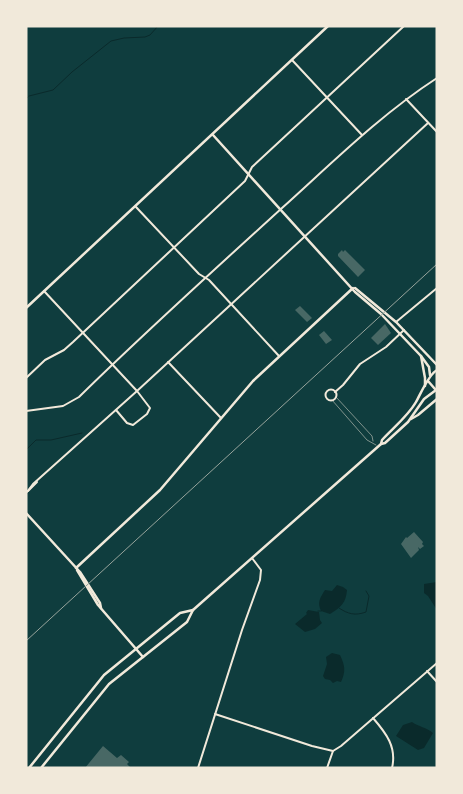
<svg xmlns="http://www.w3.org/2000/svg" width="463" height="794" font-family="Literata,serif">
	<rect width="100%" height="100%" fill="#0f3d3e"/>
	<g fill="#0a2a2b">
		<polygon points="437,582 437,610 428,596 424,593 424,584"/>
		<path d="M337,585L343,587L347,590C346,603 341,607 330,614L321,611C317,602 320,598 325,590L332,591Z"/>
		<polygon points="308,610 319,612 320,620 322,623 315,629 305,632 295,624 307,614 306,613"/>
		<path d="M332,653L340,655C345,666 346,671 341,682L337,681L333,683L330,680L325,679L323,676L327,664L326,657Z"/>
		<path d="M412,722C419,727 426,727 433,733L424,748L418,750L396,736L403,725Z"/>
	</g>
	<g fill="none" stroke-linecap="round" stroke-linejoin="round">
		<g stroke="#0a2a2b" stroke-width="1">
			<polyline points="29,96 53,90 72,72 111,41 124,38 145,37 150,35 158,26"/>
			<polyline points="26,99 28,97"/>
			<polyline points="26,450 36,440 51,440 82,433"/>
			<path d="M339,608C348,614 355,616 366,612L369,596L366,591"/>
			<polyline points="318,611 321,611"/>
		</g>
	</g>
	<g fill="#486865">
		<polygon points="342,250 343,252 345,250 365,270 358,277 338,256 338,254"/>
		<polygon points="300,306 312,318 307,322 295,310"/>
		<polygon points="385,324 391,333 378,345 371,338"/>
		<polygon points="324,331 332,340 326,344 319,335"/>
		<polygon points="414,532 423,542 422,544 424,546 420,549 418,547 419,550 411,558 401,544 406,537 407,538"/>
		<polygon points="103,746 117,758 121,755 129,762 127,764 130,767 85,768"/>
	</g>
	<g fill="none" stroke-linecap="round" stroke-linejoin="round">
		<g stroke="#f1e9da" stroke-width="0.5">
			<polyline points="336,397 372,436 373,441"/>
			<polyline points="332,400 367,440 376,445"/>
		</g>
		<g stroke="#f1e9da" stroke-width="2">
			<polyline points="292,60 362,135"/>
			<polyline points="406,99 437,132"/>
			<polyline points="136,207 199,274 209,280 279,356"/>
			<polyline points="44,291 137,391 150,408 147,414 133,425 127,423 116,410"/>
			<polyline points="396,322 437,288"/>
			<polyline points="168,362 221,418"/>
			<polyline points="26,378 45,360 64,350 73,342 245,181 252,167 404,26"/>
			<circle cx="331" cy="395" r="5.5"/>
			<polyline points="335,392 343,385 360,364 386,347 404,330"/>
			<path d="M26,411L63,406L79,397C145,332 214,270 282,208C332,163 380,115 437,78"/>
			<polyline points="28,491 37,482"/>
			<polyline points="27,492 33,484 137,391 428,123"/>
			<polyline points="427,671 437,682"/>
			<polyline points="215,714 312,746 333,751 341,746 437,663"/>
			<path d="M373,718C386,733 397,747 392,768"/>
			<polyline points="198,768 242,630 260,580 261,570 252,558"/>
			<polyline points="327,768 333,751"/>
		</g>
		<g stroke="#f1e9da" stroke-width="2.5">
			<polyline points="213,135 355,292 381,314 421,356 429,367 430,375"/>
			<polyline points="355,288 396,322 437,365"/>
			<polyline points="26,308 328,26"/>
			<polyline points="26,513 80,572 100,603 101,608"/>
			<polyline points="76,568 160,490 253,381 353,288"/>
			<polyline points="77,570 98,605 143,657"/>
		</g>
		<g stroke="#f1e9da" stroke-width="2.5">
			<polyline points="421,356 425,378 425,386"/>
			<polyline points="428,381 435,389"/>
			<polyline points="411,419 418,415 437,399"/>
			<path d="M381,444L382,440C393,428 408,416 416,402C421,393 429,374 437,370"/>
			<polyline points="29,768 104,675 180,613 193,610"/>
			<polyline points="41,768 109,684 187,622 193,610 381,444 385,443 408,422 424,399 436,390"/>
		</g>
		<polyline stroke="#97a49c" stroke-width="1" points="26,641 437,264"/>
	</g>
	<rect width="463" height="794" fill="none" stroke="#f1e9da" stroke-width="55"/>
</svg>
